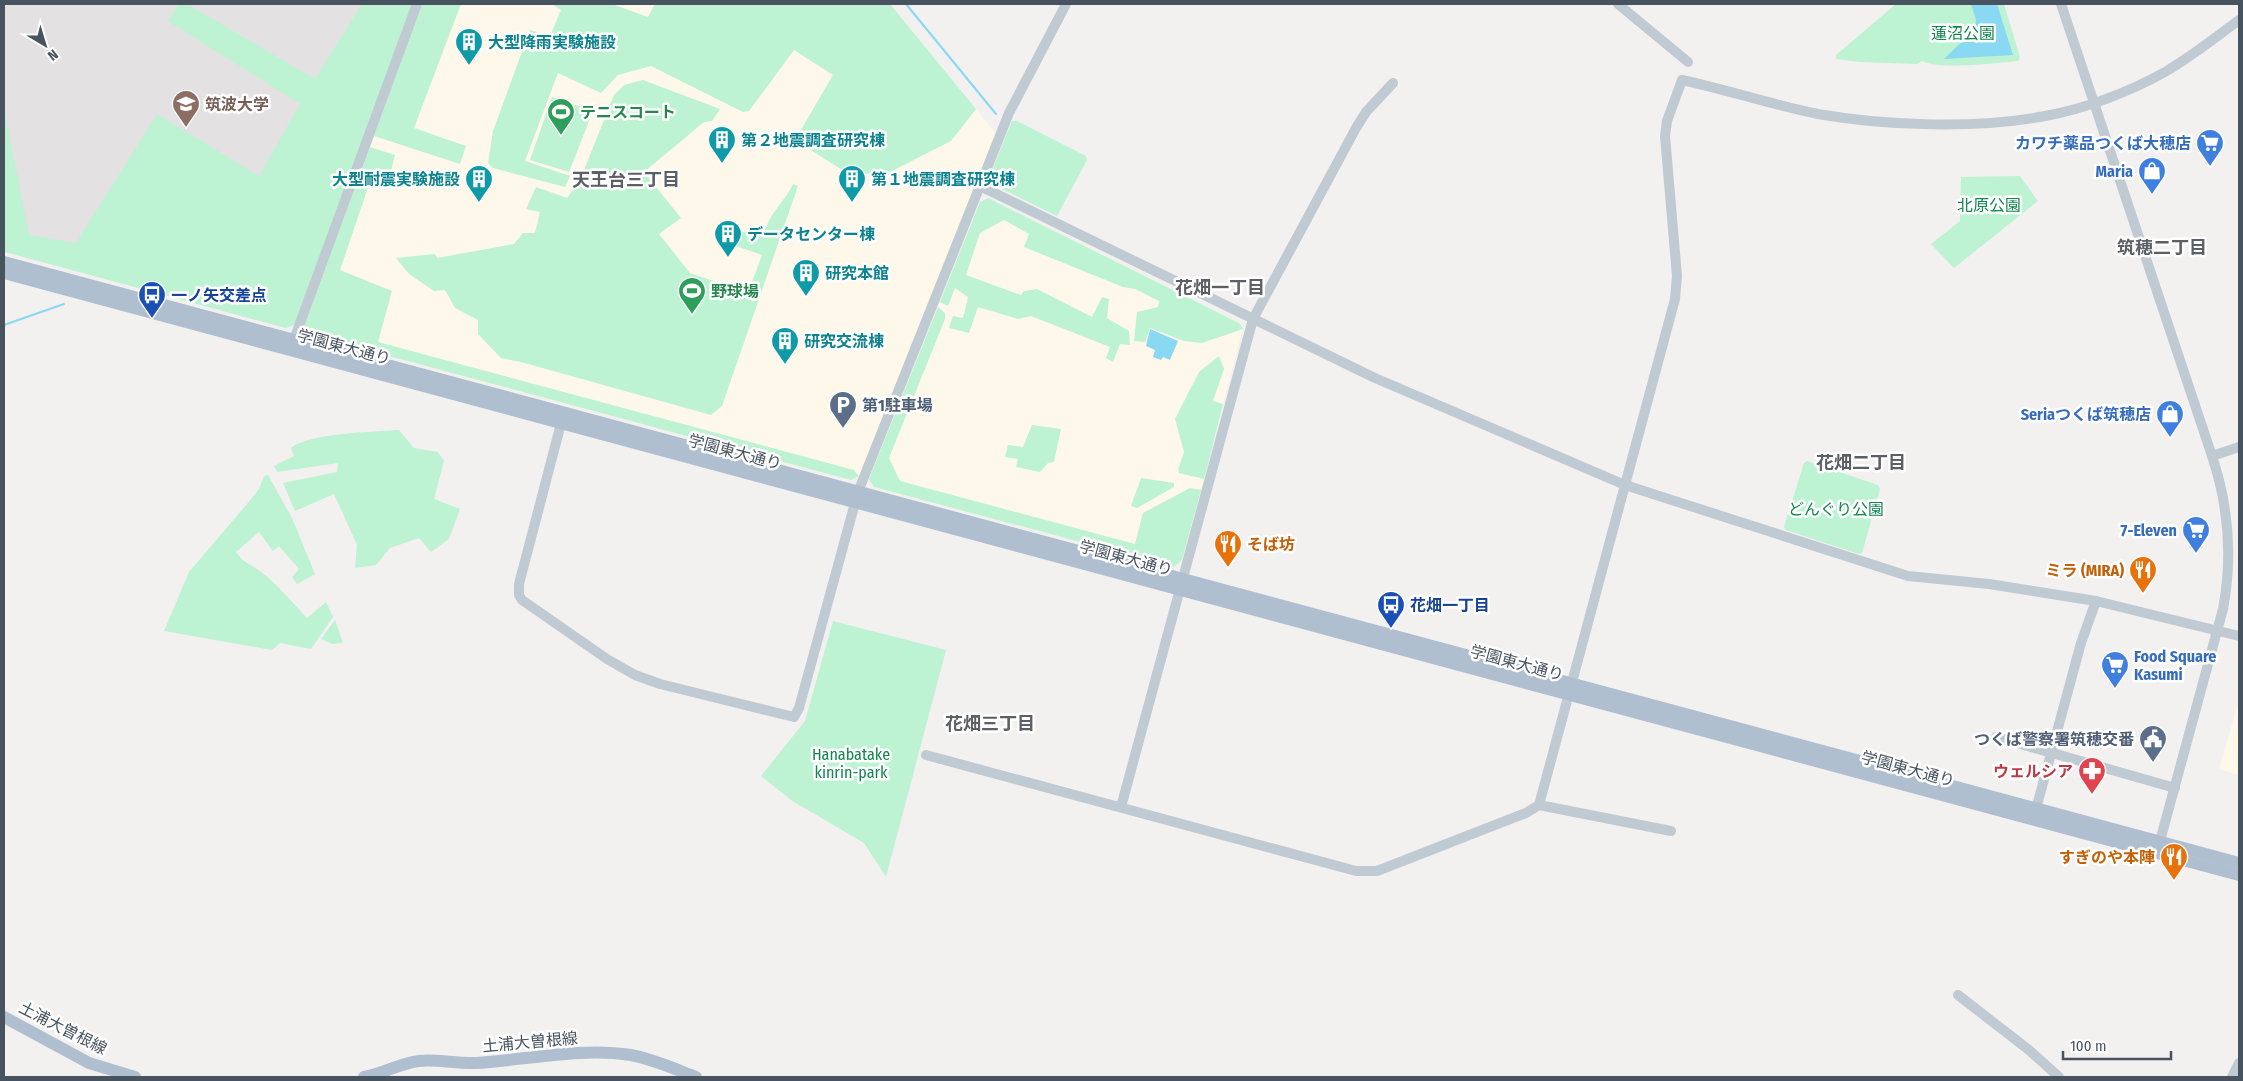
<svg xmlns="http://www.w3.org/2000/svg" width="2243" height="1081" font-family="'Fira Sans Condensed','Noto Sans JP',sans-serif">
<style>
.commercial{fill:#fdf8ea}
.education{fill:#e4e1e2}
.green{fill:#bdf2d3}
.water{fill:#88d9f1}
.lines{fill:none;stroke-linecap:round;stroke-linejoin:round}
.stream{stroke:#88d9f1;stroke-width:2}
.minor{stroke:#c0cad3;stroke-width:10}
.major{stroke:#afbfd0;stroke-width:12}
.labels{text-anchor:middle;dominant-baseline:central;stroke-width:5;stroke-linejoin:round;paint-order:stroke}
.park-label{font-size:16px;fill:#12864f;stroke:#fff}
.culture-label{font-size:16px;font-weight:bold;fill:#0d838f;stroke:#fff;text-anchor:start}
.education-label{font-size:16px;font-weight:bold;fill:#785e54;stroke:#fff;text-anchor:start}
.leisure-label{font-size:16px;font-weight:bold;fill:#27864d;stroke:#fff;text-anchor:start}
.shop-label{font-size:16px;font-weight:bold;fill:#366cbe;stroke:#fff;text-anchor:end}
.transit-label{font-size:16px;font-weight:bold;fill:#164399;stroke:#fff;text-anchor:start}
.street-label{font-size:16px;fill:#47535f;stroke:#fff}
.service-label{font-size:16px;font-weight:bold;fill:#4e5e75;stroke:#fff;text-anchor:start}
.food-label{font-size:16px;font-weight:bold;fill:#c56008;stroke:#fff;text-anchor:end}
.health-label{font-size:16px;font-weight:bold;fill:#be3a42;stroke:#fff;text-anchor:end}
.neighbourhood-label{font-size:18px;font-weight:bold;fill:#5c6066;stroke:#fff}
</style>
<rect width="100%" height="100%" fill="#f3f0f0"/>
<g class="commercial">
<path d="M 422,4 L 890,4 L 994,131 L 995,137 L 859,476 L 851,480 L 310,335 L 304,326 Z"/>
<path d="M 988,198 L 1239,323 L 1243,329 L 1182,560 L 1174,567 L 874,487 L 869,479 L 980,202 Z"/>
<path d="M 2239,700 L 2239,775 L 2219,769 Z"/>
</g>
<path class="education" d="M 4,4 L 413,4 L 286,328 L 4,251 Z"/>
<g class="green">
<path d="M 179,4 L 187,4 L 315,79 L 362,4 L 413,4 L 296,324 L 286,328 L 5,252 L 4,250 L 4,109 L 29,235 L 76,243 L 157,114 L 259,176 L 300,104 L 168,21 Z"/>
<path d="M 422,4 L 461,4 L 414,128 L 466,146 L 460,164 L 374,136 Z"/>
<path d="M 552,4 L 612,4 L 648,17 L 655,4 L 890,4 L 976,109 L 951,141 L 886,174 L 847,173 L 795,140 L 833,75 L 794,50 L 749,111 L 743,112 L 651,66 L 618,75 L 601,93 L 558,73 L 525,161 L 570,176 L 565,187 L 493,168 L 488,163 L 493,131 L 530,30 L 550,36 L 561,10 Z"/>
<path d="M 1896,4 L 2004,4 L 2020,57 L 2018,61 C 1997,63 1939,70 1922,61 L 1917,64 L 1860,62 L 1836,59 L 1836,55 Z"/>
<path d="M 643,80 L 720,109 L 712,121 L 704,122 L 644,172 L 681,218 L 659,234 L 690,273 L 748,293 L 762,255 L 736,246 L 738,234 L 751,229 L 766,228 C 772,210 786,200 793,184 L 798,186 L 722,406 L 711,415 L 521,362 L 501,358 L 478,334 L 478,320 L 455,308 L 445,290 L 434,291 L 409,274 L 396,258 L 435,254 L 437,258 L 514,244 L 523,233 L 535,233 L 540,212 L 526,209 L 536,187 L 567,198 L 580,180 L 614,95 L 624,85 Z"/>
<path d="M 552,97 L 593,111 L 569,172 L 530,160 Z"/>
<path d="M 1012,121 L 1017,121 L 1086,156 L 1087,160 L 1057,216 L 994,185 L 990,176 Z"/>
<path d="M 370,147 L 395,155 L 390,175 L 374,170 L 340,270 L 392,291 L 378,342 L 854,470 L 859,476 L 851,480 L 310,335 L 304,326 Z"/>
<path d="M 2020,176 L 2038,201 L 1954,268 L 1931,244 L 1960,221 L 1961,177 Z"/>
<path d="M 988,198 L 1239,323 L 1243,329 L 1202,343 L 1184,341 L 1150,328 L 1145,342 L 1134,341 L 1137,312 L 1158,307 L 1159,301 L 1135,289 L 1123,287 L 1024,247 L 1029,234 L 1004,220 L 980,233 L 966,275 L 1021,295 L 1024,291 L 1037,289 L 1092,317 L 1102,297 L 1109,299 L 1107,318 L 1129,331 L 1130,345 L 1120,344 L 1113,362 L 1106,358 L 1110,347 L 1031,316 L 1018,319 L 978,307 L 969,333 L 949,328 L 953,316 L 963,318 L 968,297 L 955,288 L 948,306 L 940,302 L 980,202 Z"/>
<path d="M 938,307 L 945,313 L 945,319 L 889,458 L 900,481 L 1135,544 L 1143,513 L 1190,488 L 1201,490 L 1182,560 L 1174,567 L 874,487 L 869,479 Z"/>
<path d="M 1219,356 L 1224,369 L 1213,401 L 1223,404 L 1204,479 L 1179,473 L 1178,470 L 1184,452 L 1175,419 L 1199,372 Z"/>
<path d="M 1032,425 L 1061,429 L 1054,462 L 1048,463 L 1040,472 L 1016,467 L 1018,459 L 1005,457 L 1008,445 L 1023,447 Z"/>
<path d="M 399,430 L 414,448 L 438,452 L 444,461 L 434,499 L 460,509 L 449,539 L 431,552 L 419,538 L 390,548 L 376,565 L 355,568 L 357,545 L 334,494 L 295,511 L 283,483 L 337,472 L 338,463 L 277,472 L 274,466 L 294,456 L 291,448 C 308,433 374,432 399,430 Z"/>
<path d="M 1807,461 L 1878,485 L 1880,489 L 1862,553 L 1859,554 L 1786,530 L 1784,527 L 1804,463 Z"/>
<path d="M 268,475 L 292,518 L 315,574 L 297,584 L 292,577 L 299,569 L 279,546 L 273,551 L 259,532 L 236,552 C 246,565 248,562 260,571 C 277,584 292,602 307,618 L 326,602 L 333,617 L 311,649 L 280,643 L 272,650 L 164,631 L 189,572 L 247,504 L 259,489 L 264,476 Z"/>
<path d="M 1141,478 L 1174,483 L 1174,487 L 1137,508 L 1131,506 Z"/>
<path d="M 335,620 L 343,643 L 332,644 L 321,639 Z"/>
<path d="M 833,621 L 946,650 L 886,877 L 864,843 L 791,800 L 761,776 L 805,721 Z"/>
</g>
<g class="water">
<path d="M 1971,4 L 1997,4 L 2013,55 L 1944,59 L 1975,29 L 1976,20 Z"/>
<path d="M 1150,329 L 1178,341 L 1170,360 L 1163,357 L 1161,360 L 1153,357 L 1155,350 L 1146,346 Z"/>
</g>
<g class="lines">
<g class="stream">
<path d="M 906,4 L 996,114"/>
<path d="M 4,325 L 64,304"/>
</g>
<g class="minor">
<path d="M 1618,4 L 1688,62"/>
<path d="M 2061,4 L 2212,456 C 2229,507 2233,556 2223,609 L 2160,841 L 2157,846"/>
<path d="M 980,186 L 1375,378 L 1625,485 L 1908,576 L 1989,584 L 2096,601 L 2239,636"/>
<path d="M 292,345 L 417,4"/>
<path d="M 563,416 L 519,584 L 519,595 L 522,600 L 607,659 L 635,675 L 660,684 L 794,717 L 799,708 L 858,492 L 1009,113 L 1066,4"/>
<path d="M 2212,456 L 2239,447"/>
<path d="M 1996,737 L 2175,788"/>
<path d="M 926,755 L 1356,871 L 1377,871 L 1526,813 L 1539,805 L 1671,831"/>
<path d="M 1539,805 L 1675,299 L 1677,276 L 1665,136 L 1667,121 L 1682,80 C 1728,90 1773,105 1818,114 C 1886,126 1977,129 2045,116 C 2085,109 2129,92 2165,72 C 2191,57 2215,38 2239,20"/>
<path d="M 1121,807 L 1253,319 L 1356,128 L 1366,112 L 1393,83"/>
<path d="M 2036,809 L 2081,643 L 2096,601"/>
<path d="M 1958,995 L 2029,1050 L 2059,1077"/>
<path d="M 2232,1077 L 2239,1063"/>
</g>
<g class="major">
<path d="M 4,262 L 2239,863"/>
<path d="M 4,273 L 2239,875"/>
<path d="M 4,1017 L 89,1063 L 135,1077"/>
<path d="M 364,1077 C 383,1074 400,1063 419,1061 C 438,1059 457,1064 476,1063 C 527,1060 580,1047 631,1055 C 653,1059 675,1069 696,1077"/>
</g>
</g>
<defs>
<symbol id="building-pin" viewBox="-11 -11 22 30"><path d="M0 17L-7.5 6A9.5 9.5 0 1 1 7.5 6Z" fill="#0f9aa8" stroke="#fff"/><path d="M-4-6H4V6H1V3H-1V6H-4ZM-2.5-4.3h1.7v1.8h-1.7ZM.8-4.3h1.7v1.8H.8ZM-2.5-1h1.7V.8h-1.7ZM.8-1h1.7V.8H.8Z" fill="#fff"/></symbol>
<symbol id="university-pin" viewBox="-11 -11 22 30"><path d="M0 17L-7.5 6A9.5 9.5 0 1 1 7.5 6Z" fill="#8d6e63" stroke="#fff"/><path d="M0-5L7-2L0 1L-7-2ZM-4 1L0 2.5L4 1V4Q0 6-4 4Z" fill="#fff"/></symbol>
<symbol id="stadium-pin" viewBox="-11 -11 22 30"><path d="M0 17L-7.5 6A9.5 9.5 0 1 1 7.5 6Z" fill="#2e9e5b" stroke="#fff"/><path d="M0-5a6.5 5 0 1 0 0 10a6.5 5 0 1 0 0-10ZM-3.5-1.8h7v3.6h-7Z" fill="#fff"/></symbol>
<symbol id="supermarket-pin" viewBox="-11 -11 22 30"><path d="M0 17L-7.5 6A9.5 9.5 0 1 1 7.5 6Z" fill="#3f7fe0" stroke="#fff"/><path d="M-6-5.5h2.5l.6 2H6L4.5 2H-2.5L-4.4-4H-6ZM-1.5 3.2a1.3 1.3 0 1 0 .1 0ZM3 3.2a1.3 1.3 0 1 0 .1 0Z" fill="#fff"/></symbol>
<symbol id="shop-pin" viewBox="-11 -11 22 30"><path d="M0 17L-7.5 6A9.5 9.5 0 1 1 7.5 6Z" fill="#3f7fe0" stroke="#fff"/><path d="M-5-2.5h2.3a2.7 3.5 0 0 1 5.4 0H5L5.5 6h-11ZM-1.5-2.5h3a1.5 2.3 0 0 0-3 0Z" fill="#fff"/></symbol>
<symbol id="bus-pin" viewBox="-11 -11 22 30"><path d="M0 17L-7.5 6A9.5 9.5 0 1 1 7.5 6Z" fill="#1a4fb4" stroke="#fff"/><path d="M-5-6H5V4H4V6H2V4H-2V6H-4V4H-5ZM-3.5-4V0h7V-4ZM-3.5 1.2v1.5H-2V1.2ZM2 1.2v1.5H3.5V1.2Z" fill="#fff"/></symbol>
<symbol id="parking-pin" viewBox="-11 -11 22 30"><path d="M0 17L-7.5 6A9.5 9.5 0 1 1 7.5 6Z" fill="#5c6f8a" stroke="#fff"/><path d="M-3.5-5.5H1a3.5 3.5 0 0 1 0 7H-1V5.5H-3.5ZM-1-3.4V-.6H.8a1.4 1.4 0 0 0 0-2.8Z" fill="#fff"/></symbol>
<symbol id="restaurant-pin" viewBox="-11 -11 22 30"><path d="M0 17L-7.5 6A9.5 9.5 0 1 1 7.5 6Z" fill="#e8710a" stroke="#fff"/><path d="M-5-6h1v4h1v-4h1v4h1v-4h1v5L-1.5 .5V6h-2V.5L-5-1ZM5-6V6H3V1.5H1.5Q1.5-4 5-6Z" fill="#fff"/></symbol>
<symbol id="civic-pin" viewBox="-11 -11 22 30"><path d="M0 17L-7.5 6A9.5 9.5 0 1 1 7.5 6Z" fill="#5c6f8a" stroke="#fff"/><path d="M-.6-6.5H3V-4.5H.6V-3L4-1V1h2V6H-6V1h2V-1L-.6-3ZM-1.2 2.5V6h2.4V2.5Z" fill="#fff"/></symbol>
<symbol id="pharmacy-pin" viewBox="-11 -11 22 30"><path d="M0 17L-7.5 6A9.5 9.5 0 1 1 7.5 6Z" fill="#e0444e" stroke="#fff"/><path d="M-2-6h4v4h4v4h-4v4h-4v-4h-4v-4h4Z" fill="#fff"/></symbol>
</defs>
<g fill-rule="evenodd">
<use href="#building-pin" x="453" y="26" width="32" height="43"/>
<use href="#university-pin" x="170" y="88" width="32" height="43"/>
<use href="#stadium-pin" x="545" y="96" width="32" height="43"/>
<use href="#building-pin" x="706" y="124" width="32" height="43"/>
<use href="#supermarket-pin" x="2194" y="127" width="32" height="43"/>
<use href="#shop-pin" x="2136" y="155" width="32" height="43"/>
<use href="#building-pin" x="463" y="163" width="32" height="43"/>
<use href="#building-pin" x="836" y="163" width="32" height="43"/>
<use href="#building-pin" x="712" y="218" width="32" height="43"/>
<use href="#building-pin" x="790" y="257" width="32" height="43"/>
<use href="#stadium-pin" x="676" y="275" width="32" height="43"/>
<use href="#bus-pin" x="136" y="279" width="32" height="43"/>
<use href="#building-pin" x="769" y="325" width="32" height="43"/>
<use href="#parking-pin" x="827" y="389" width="32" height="43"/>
<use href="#shop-pin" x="2154" y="398" width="32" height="43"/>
<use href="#supermarket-pin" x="2180" y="514" width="32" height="43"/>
<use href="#restaurant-pin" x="1212" y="528" width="32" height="43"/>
<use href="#restaurant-pin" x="2127" y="554" width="32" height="43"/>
<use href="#bus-pin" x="1375" y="589" width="32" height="43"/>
<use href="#supermarket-pin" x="2099" y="649" width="32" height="43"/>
<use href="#civic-pin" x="2137" y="723" width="32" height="43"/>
<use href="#pharmacy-pin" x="2076" y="755" width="32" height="43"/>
<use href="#restaurant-pin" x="2158" y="841" width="32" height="43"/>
</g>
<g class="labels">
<g class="park-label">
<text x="1963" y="33">蓮沼公園</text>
<text x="1989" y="205">北原公園</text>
<text x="1836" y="509">どんぐり公園</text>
<text x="851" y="754">Hanabatake<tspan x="851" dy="18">kinrin-park</tspan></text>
</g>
<g class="culture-label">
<text x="488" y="42">大型降雨実験施設</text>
<text x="741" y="140">第２地震調査研究棟</text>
<text x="460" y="179" text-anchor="end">大型耐震実験施設</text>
<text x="871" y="179">第１地震調査研究棟</text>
<text x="747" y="234">データセンター棟</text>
<text x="825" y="273">研究本館</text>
<text x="804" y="341">研究交流棟</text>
</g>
<g class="education-label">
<text x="205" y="104">筑波大学</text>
</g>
<g class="leisure-label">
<text x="580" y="112">テニスコート</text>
<text x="711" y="291">野球場</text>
</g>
<g class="shop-label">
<text x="2191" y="143">カワチ薬品つくば大穂店</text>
<text x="2133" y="171">Maria</text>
<text x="2151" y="414">Seriaつくば筑穂店</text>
<text x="2177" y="530">7-Eleven</text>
<text x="2134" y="656" text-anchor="start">Food Square<tspan x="2134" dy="18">Kasumi</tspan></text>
</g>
<g class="transit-label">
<text x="171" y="295">一ノ矢交差点</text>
<text x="1410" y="605">花畑一丁目</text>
</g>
<g class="street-label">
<text transform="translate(344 347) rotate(15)">学園東大通り</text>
<text transform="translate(735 452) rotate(15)">学園東大通り</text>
<text transform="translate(1126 558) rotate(15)">学園東大通り</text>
<text transform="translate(1517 663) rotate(15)">学園東大通り</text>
<text transform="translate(1908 769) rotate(15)">学園東大通り</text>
<text transform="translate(63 1028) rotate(27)">土浦大曽根線</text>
<text transform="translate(530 1042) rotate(-5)">土浦大曽根線</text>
</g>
<g class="service-label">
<text x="862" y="405">第1駐車場</text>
<text x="2134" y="739" text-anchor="end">つくば警察署筑穂交番</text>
</g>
<g class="food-label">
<text x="1247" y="544" text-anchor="start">そば坊</text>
<text x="2124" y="570">ミラ (MIRA)</text>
<text x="2155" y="857">すぎのや本陣</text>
</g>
<g class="health-label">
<text x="2073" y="771">ウェルシア</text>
</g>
<g class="neighbourhood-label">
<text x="626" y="180">天王台三丁目</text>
<text x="2162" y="248">筑穂二丁目</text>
<text x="1220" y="288">花畑一丁目</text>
<text x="1861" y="463">花畑二丁目</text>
<text x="990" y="724">花畑三丁目</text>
</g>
</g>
<rect width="2243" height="1081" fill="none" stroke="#47535f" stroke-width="10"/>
<g transform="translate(45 45) rotate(142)" stroke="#ffffff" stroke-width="4" paint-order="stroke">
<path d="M0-4L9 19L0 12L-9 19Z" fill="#47535f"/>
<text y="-8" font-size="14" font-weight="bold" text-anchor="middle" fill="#47535f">N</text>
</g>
<path d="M2063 1051v8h108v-8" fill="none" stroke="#47535f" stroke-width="2.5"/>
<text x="2070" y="1051" font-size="15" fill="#47535f" stroke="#ffffff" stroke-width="4" paint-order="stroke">100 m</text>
</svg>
